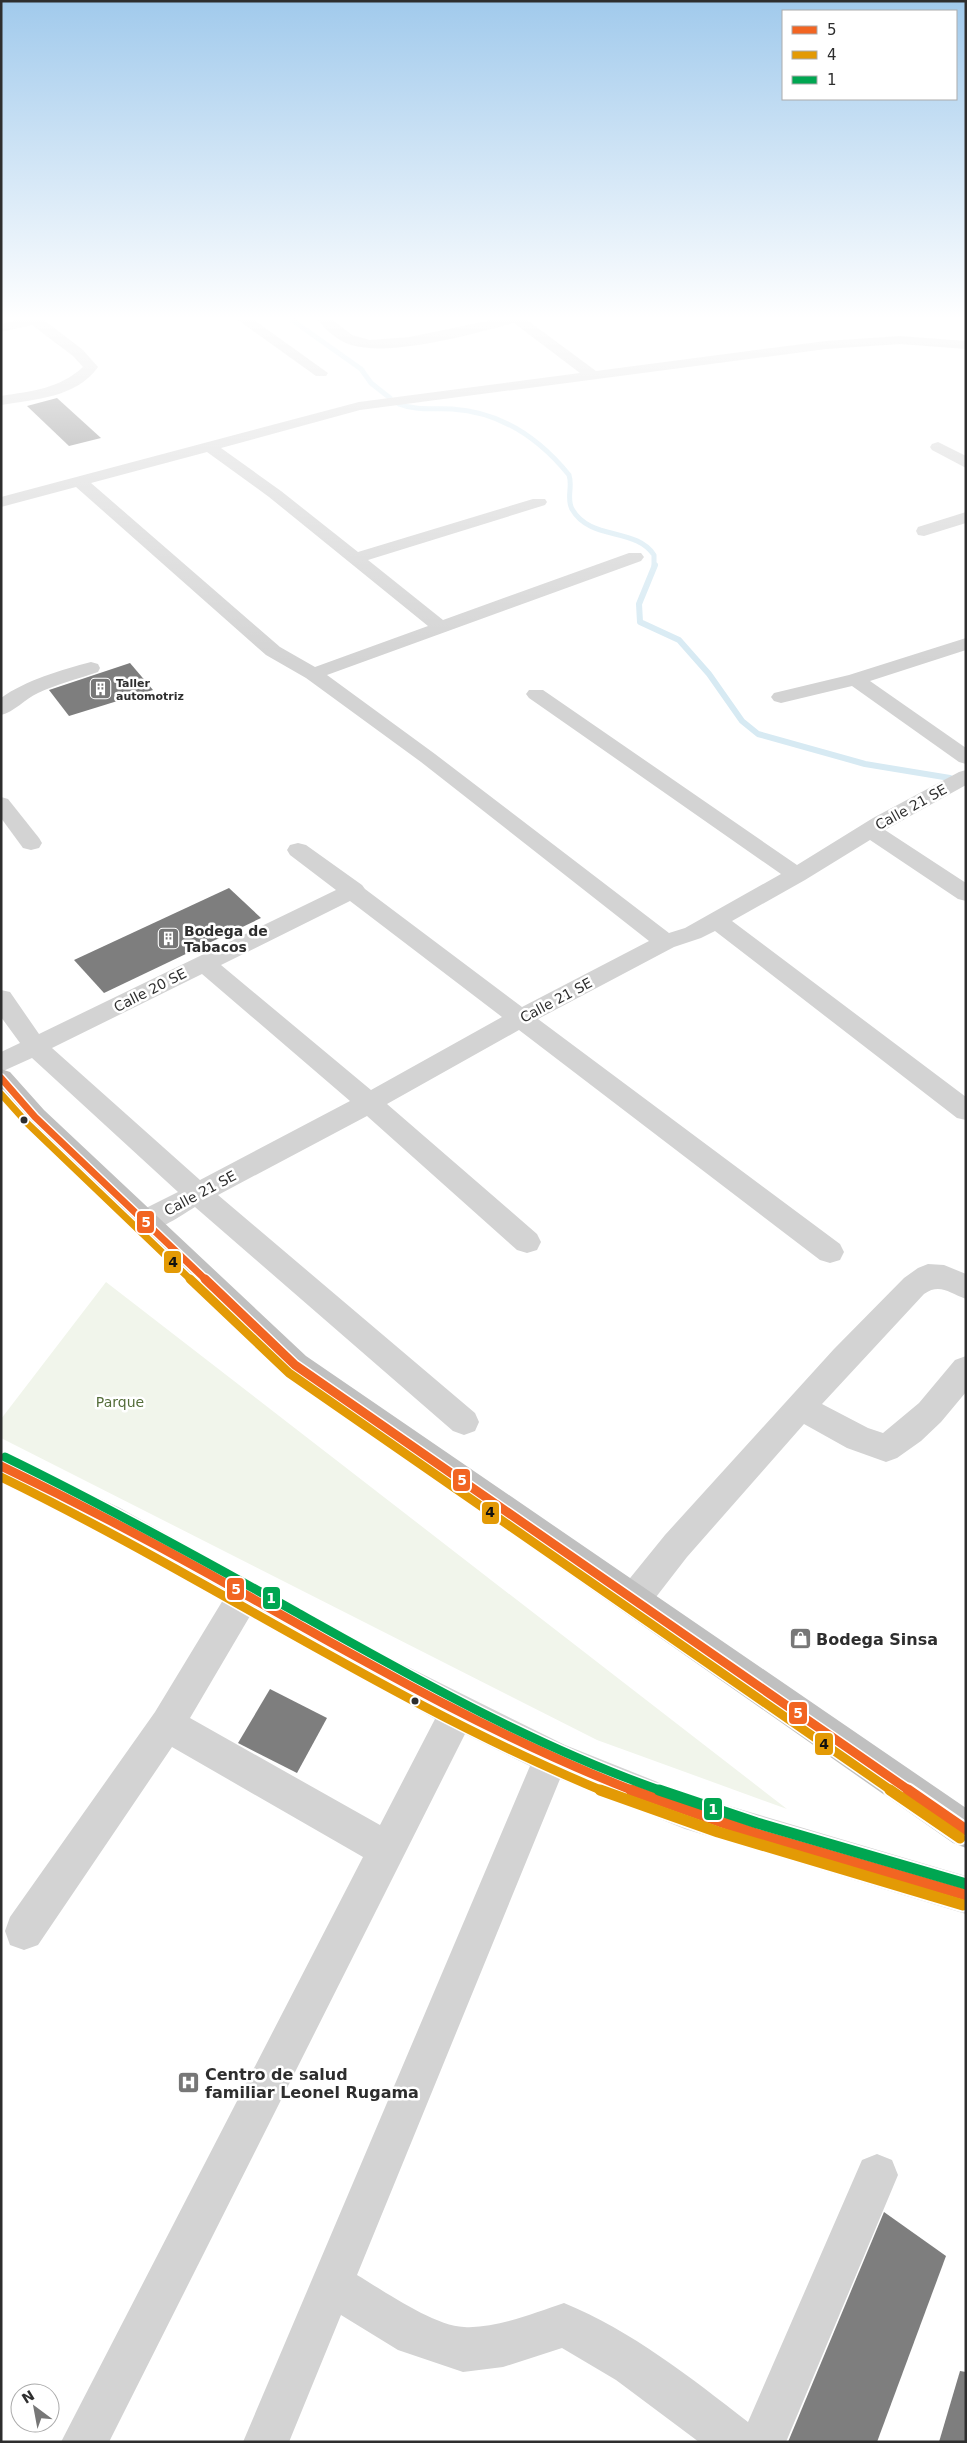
<svg xmlns="http://www.w3.org/2000/svg" width="967" height="2443" font-family="'DejaVu Sans',sans-serif">
<style>
.green{fill:#f1f5eb}
.lines{fill:none;stroke-linecap:round;stroke-linejoin:round}
.stream-far1{stroke:#d7eaf3;stroke-width:5}
.stream{stroke:#d7eaf3;stroke-width:6}
.building{fill:#7e7e7e}
.minor{fill:#d3d3d3;fill-rule:evenodd}
.highway{fill:#c0c0c0;fill-rule:evenodd}
.bus-1-far2-casing{stroke:#fff;stroke-width:10}
.bus-1-far1-casing{stroke:#fff;stroke-width:12}
.bus-1-casing{stroke:#fff;stroke-width:15}
.bus-2-far2-casing{stroke:#fff;stroke-width:10}
.bus-2-far1-casing{stroke:#fff;stroke-width:12}
.bus-2-casing{stroke:#fff;stroke-width:15}
.bus-3-far1-casing{stroke:#fff;stroke-width:12}
.bus-3-casing{stroke:#fff;stroke-width:15}
.bus-1-far2{stroke:#f26522;stroke-width:7}
.bus-1-far1{stroke:#f26522;stroke-width:9}
.bus-1{stroke:#f26522;stroke-width:11}
.bus-2-far2{stroke:#e39a05;stroke-width:7}
.bus-2-far1{stroke:#e39a05;stroke-width:9}
.bus-2{stroke:#e39a05;stroke-width:11}
.bus-3-far1{stroke:#00a651;stroke-width:9}
.bus-3{stroke:#00a651;stroke-width:11}
.bus-dot{fill:#2e2e2e;stroke:#fff;stroke-width:2}
.labels{text-anchor:middle;dominant-baseline:central;stroke-width:5;stroke-linejoin:round;paint-order:stroke}
.far-poi-label{font-size:11px;font-weight:bold;fill:#2e2e2e;stroke:#fff;text-anchor:start}
.street-label{font-size:14px;fill:#2e2e2e;stroke:#fff}
.poi-label{font-size:14px;font-weight:bold;fill:#2e2e2e;stroke:#fff;text-anchor:start}
.park-label{font-size:14px;fill:#546d39;stroke:#fff}
.near-poi-label{font-size:16px;font-weight:bold;fill:#2e2e2e;stroke:#fff;text-anchor:start}
.line-badge{stroke:#fff;stroke-width:2}
.badge-label{font-size:14px;text-anchor:middle;font-weight:bold;fill:#fff}
.pale-badge-label{font-size:14px;text-anchor:middle;font-weight:bold;fill:#111}
</style>
<rect width="100%" height="100%" fill="#fff"/>
<path class="green" d="M 106,1282 L 787,1809 L 597,1740 L 1,1438 L 1,1419 Z"/>
<g class="lines">
<g class="stream-far1">
<path d="M 292,320 L 361,369 L 371,383 L 390,398"/>
<path d="M 399,404 C 416,411 434,408 452,409 C 500,412 539,438 569,475 C 573,487 566,498 572,509 C 590,541 636,527 654,555 L 654,566"/>
</g>
<path class="stream" d="M 655,565 L 639,604 L 640,622 L 679,640 L 709,674 L 742,721 L 758,734 L 865,764 L 950,778"/>
</g>
<g class="building">
<path d="M 57,398 L 101,438 L 69,446 L 27,406 Z"/>
<path d="M 130,663 L 153,690 L 69,716 L 49,690 Z"/>
<path d="M 229,888 L 261,918 L 104,993 L 74,960 Z"/>
<path d="M 270,1689 L 327,1718 L 297,1773 L 238,1743 Z"/>
<path d="M 884,2212 L 946,2256 L 877,2442 L 788,2442 Z"/>
<path d="M 960,2371 L 966,2372 L 966,2442 L 939,2442 Z"/>
</g>
<g class="lines">
<g class="minor">
<path d="M 17,320 L 44,320 L 83,350 L 98,367 C 76,398 35,399 1,405 L 1,396 C 32,391 59,389 83,367 L 73,356 L 32,325 L 1,332 L 1,324 Z"/>
<path d="M 238,320 L 254,320 L 328,373 L 326,376 L 316,376 Z"/>
<path d="M 318,320 L 333,320 L 352,335 L 370,340 L 410,337 L 492,320 L 527,320 L 596,371 L 826,341 L 900,336 L 966,341 L 966,349 L 900,344 L 826,349 L 360,410 L 221,448 L 281,491 L 358,552 L 533,499 L 545,499 L 547,502 L 545,505 L 368,560 L 443,620 L 629,553 L 641,553 L 644,557 L 641,561 L 327,675 L 435,754 L 669,933 L 685,928 L 781,874 L 529,698 L 526,694 L 529,690 L 543,690 L 797,865 L 873,818 L 959,772 L 966,770 L 966,785 L 885,830 L 966,883 L 966,901 L 958,899 L 870,840 L 805,880 L 732,921 L 966,1097 L 966,1120 L 957,1118 L 715,931 L 701,938 L 674,947 L 538,1019 L 840,1244 L 844,1252 L 840,1260 L 830,1263 L 820,1260 L 519,1030 L 387,1104 L 537,1234 L 541,1242 L 537,1250 L 527,1253 L 517,1250 L 367,1116 L 218,1195 L 475,1413 L 479,1422 L 475,1431 L 464,1435 L 453,1431 L 195,1207 C 178,1217 154,1236 134,1230 L 130,1222 L 134,1214 L 178,1192 L 32,1058 L 1,1072 L 1,1052 L 20,1043 L 1,1017 L 1,990 L 10,992 L 39,1034 L 336,890 L 290,855 L 287,850 L 290,845 L 298,843 L 306,845 L 362,885 L 365,889 L 522,1007 L 649,941 L 421,762 L 306,678 L 266,655 L 76,487 L 1,507 L 1,497 L 359,402 L 580,373 L 514,323 C 472,334 393,357 351,345 C 339,341 326,331 318,320 ZM 207,452 L 269,497 L 428,626 L 315,667 L 280,647 L 91,483 ZM 350,901 L 502,1017 L 371,1090 L 221,965 ZM 202,974 L 350,1101 L 200,1180 L 52,1048 Z"/>
<path d="M 938,442 L 966,456 L 966,468 L 932,450 L 930,447 L 932,444 Z"/>
<path d="M 966,512 L 966,523 L 924,536 L 918,535 L 916,531 L 918,527 Z"/>
<path d="M 966,638 L 966,650 L 870,681 L 966,748 L 966,764 L 959,762 L 852,686 L 781,703 L 774,701 L 771,697 L 774,693 L 849,675 Z"/>
<path d="M 91,662 L 98,664 L 100,668 L 98,672 C 78,679 57,684 38,693 C 25,699 14,712 1,715 L 1,698 C 26,680 61,670 91,662 Z"/>
<path d="M 1,797 L 8,799 L 39,838 L 42,843 L 39,848 L 31,850 L 23,848 L 1,818 Z"/>
<path d="M 928,1264 L 944,1265 L 966,1274 L 966,1299 C 949,1293 940,1283 924,1294 L 822,1404 L 868,1428 L 883,1433 L 919,1403 L 955,1360 L 966,1356 L 966,1392 L 941,1422 L 921,1441 L 897,1458 L 886,1462 L 847,1448 L 804,1424 L 687,1557 L 646,1610 L 634,1615 L 622,1610 L 617,1599 L 622,1588 L 665,1535 L 834,1349 L 904,1278 L 918,1268 Z"/>
<path d="M 1,1452 L 120,1508 L 382,1654 L 565,1745 L 685,1793 L 966,1876 L 966,1914 L 685,1829 L 560,1779 L 357,2275 C 384,2291 434,2326 464,2327 C 496,2329 534,2313 564,2303 C 632,2331 690,2377 748,2422 L 862,2160 L 877,2154 L 892,2160 L 898,2175 L 786,2442 L 699,2442 L 616,2380 L 562,2348 L 503,2367 L 463,2372 L 398,2350 L 341,2315 L 289,2442 L 243,2442 L 530,1766 L 465,1734 L 109,2442 L 61,2442 L 363,1857 L 172,1747 L 38,1945 L 24,1950 L 10,1945 L 5,1931 L 10,1917 L 155,1712 L 223,1600 L 98,1529 L 1,1481 ZM 250,1616 L 435,1719 L 380,1825 L 190,1718 Z"/>
</g>
<path class="highway" d="M 1,1069 L 10,1072 L 44,1110 L 306,1356 L 966,1808 L 966,1848 L 953,1843 L 284,1374 L 26,1124 L 1,1095 Z"/>
<defs>
<path id="bus-1-far2" d="M 1,1078 L 35,1117 L 206,1280"/>
<g id="bus-1-far1">
<path d="M 205,1279 L 295,1365 L 910,1791"/>
<path d="M 1,1466 C 72,1500 141,1536 209,1574 C 348,1652 485,1733 634,1791"/>
</g>
<g id="bus-1">
<path d="M 631,1790 L 756,1834 L 966,1895"/>
<path d="M 908,1790 L 966,1830"/>
</g>
<path id="bus-2-far2" d="M 1,1094 L 28,1124 L 191,1280"/>
<g id="bus-2-far1">
<path d="M 190,1279 L 289,1373 L 892,1791"/>
<path d="M 1,1477 C 205,1576 394,1705 603,1791"/>
</g>
<g id="bus-2">
<path d="M 600,1790 L 718,1832 L 963,1905"/>
<path d="M 890,1790 L 960,1838"/>
</g>
<path id="bus-3-far1" d="M 5,1457 C 104,1505 200,1558 296,1612 C 414,1678 534,1746 662,1791"/>
<path id="bus-3" d="M 659,1790 L 757,1823 L 966,1884"/>
</defs>
<use href="#bus-1-far2" class="bus-1-far2-casing"/>
<use href="#bus-1-far1" class="bus-1-far1-casing"/>
<use href="#bus-1" class="bus-1-casing"/>
<use href="#bus-2-far2" class="bus-2-far2-casing"/>
<use href="#bus-2-far1" class="bus-2-far1-casing"/>
<use href="#bus-2" class="bus-2-casing"/>
<use href="#bus-3-far1" class="bus-3-far1-casing"/>
<use href="#bus-3" class="bus-3-casing"/>
<use href="#bus-1-far2" class="bus-1-far2"/>
<use href="#bus-1-far1" class="bus-1-far1"/>
<use href="#bus-1" class="bus-1"/>
<use href="#bus-2-far2" class="bus-2-far2"/>
<use href="#bus-2-far1" class="bus-2-far1"/>
<use href="#bus-2" class="bus-2"/>
<use href="#bus-3-far1" class="bus-3-far1"/>
<use href="#bus-3" class="bus-3"/>
</g>
<linearGradient id="sky" x2="0" y2="1"><stop stop-color="#a1caec"/><stop offset="0.48" stop-color="#fff"/><stop offset="1" stop-color="#fff" stop-opacity="0"/></linearGradient>
<rect width="967" height="662" fill="url(#sky)"/>
<defs>
<symbol id="building-square" viewBox="-11 -11 22 22"><rect x="-9" y="-9" width="18" height="18" rx="4" fill="#777" stroke="#fff"/><path d="M-4-6H4V6H1V3H-1V6H-4ZM-2.5-4.3h1.7v1.8h-1.7ZM.8-4.3h1.7v1.8H.8ZM-2.5-1h1.7V.8h-1.7ZM.8-1h1.7V.8H.8Z" fill="#fff"/></symbol>
<symbol id="shop-square" viewBox="-11 -11 22 22"><rect x="-9" y="-9" width="18" height="18" rx="4" fill="#777" stroke="#fff"/><path d="M-5-2.5h2.3a2.7 3.5 0 0 1 5.4 0H5L5.5 6h-11ZM-1.5-2.5h3a1.5 2.3 0 0 0-3 0Z" fill="#fff"/></symbol>
<symbol id="hospital-square" viewBox="-11 -11 22 22"><rect x="-9" y="-9" width="18" height="18" rx="4" fill="#777" stroke="#fff"/><path d="M-5-5h3v3.5h4V-5h3V5h-3V1.5h-4V5h-3Z" fill="#fff"/></symbol>
</defs>
<g fill-rule="evenodd">
<use href="#building-square" x="88" y="676" width="25" height="25"/>
<use href="#building-square" x="156" y="926" width="25" height="25"/>
<use href="#shop-square" x="788" y="1626" width="25" height="25"/>
<use href="#hospital-square" x="176" y="2070" width="25" height="25"/>
</g>
<g class="bus-dot">
<circle cx="24" cy="1120" r="4.5"/>
<circle cx="415" cy="1701" r="4.5"/>
</g>
<g class="labels">
<g class="far-poi-label">
<text x="116" y="683">Taller<tspan x="116" dy="13">automotriz</tspan></text>
</g>
<g class="street-label">
<text transform="translate(911 807) rotate(-29)">Calle 21 SE</text>
<text transform="translate(150 990) rotate(-27)">Calle 20 SE</text>
<text transform="translate(556 1000) rotate(-28)">Calle 21 SE</text>
<text transform="translate(200 1193) rotate(-28)">Calle 21 SE</text>
</g>
<g class="poi-label">
<text x="184" y="931">Bodega de<tspan x="184" dy="16">Tabacos</tspan></text>
</g>
<g class="park-label">
<text x="120" y="1402">Parque</text>
</g>
<g class="near-poi-label">
<text x="816" y="1639">Bodega Sinsa</text>
<text x="205" y="2074">Centro de salud<tspan x="205" dy="18">familiar Leonel Rugama</tspan></text>
</g>
</g>
<g class="line-badge">
<rect x="136" y="1210" width="19" height="24" rx="5" fill="#f26522"/>
<rect x="163" y="1250" width="19" height="24" rx="5" fill="#e39a05"/>
<rect x="452" y="1468" width="19" height="24" rx="5" fill="#f26522"/>
<rect x="481" y="1501" width="19" height="24" rx="5" fill="#e39a05"/>
<rect x="226" y="1577" width="19" height="24" rx="5" fill="#f26522"/>
<rect x="262" y="1586" width="19" height="24" rx="5" fill="#00a651"/>
<rect x="788" y="1701" width="20" height="24" rx="5" fill="#f26522"/>
<rect x="814" y="1732" width="20" height="24" rx="5" fill="#e39a05"/>
<rect x="703" y="1797" width="20" height="24" rx="5" fill="#00a651"/>
</g>
<g class="badge-label">
<text x="146" y="1227">5</text>
<text x="462" y="1485">5</text>
<text x="236" y="1594">5</text>
<text x="271" y="1603">1</text>
<text x="798" y="1718">5</text>
<text x="713" y="1814">1</text>
</g>
<g class="pale-badge-label">
<text x="173" y="1267">4</text>
<text x="490" y="1517">4</text>
<text x="824" y="1749">4</text>
</g>
<rect width="967" height="2443" fill="none" stroke="#2e2e2e" stroke-width="5"/>
<rect x="782" y="10" width="175" height="90" fill="#ffffff" stroke="#ababab"/>
<rect x="792" y="26" width="25" height="8" fill="#f26522" stroke="#ababab"/>
<text x="827" y="35" font-size="15" fill="#2e2e2e">5</text>
<rect x="792" y="51" width="25" height="8" fill="#e39a05" stroke="#ababab"/>
<text x="827" y="60" font-size="15" fill="#2e2e2e">4</text>
<rect x="792" y="76" width="25" height="8" fill="#00a651" stroke="#ababab"/>
<text x="827" y="85" font-size="15" fill="#2e2e2e">1</text>
<g transform="translate(35 2408) rotate(328)"><circle r="24" fill="#ffffff" stroke="#ababab"/>
<path d="M0-4L9 19L0 12L-9 19Z" fill="#777777"/>
<text y="-8" font-size="14" font-weight="bold" text-anchor="middle" fill="#2e2e2e">N</text>
</g>
</svg>
